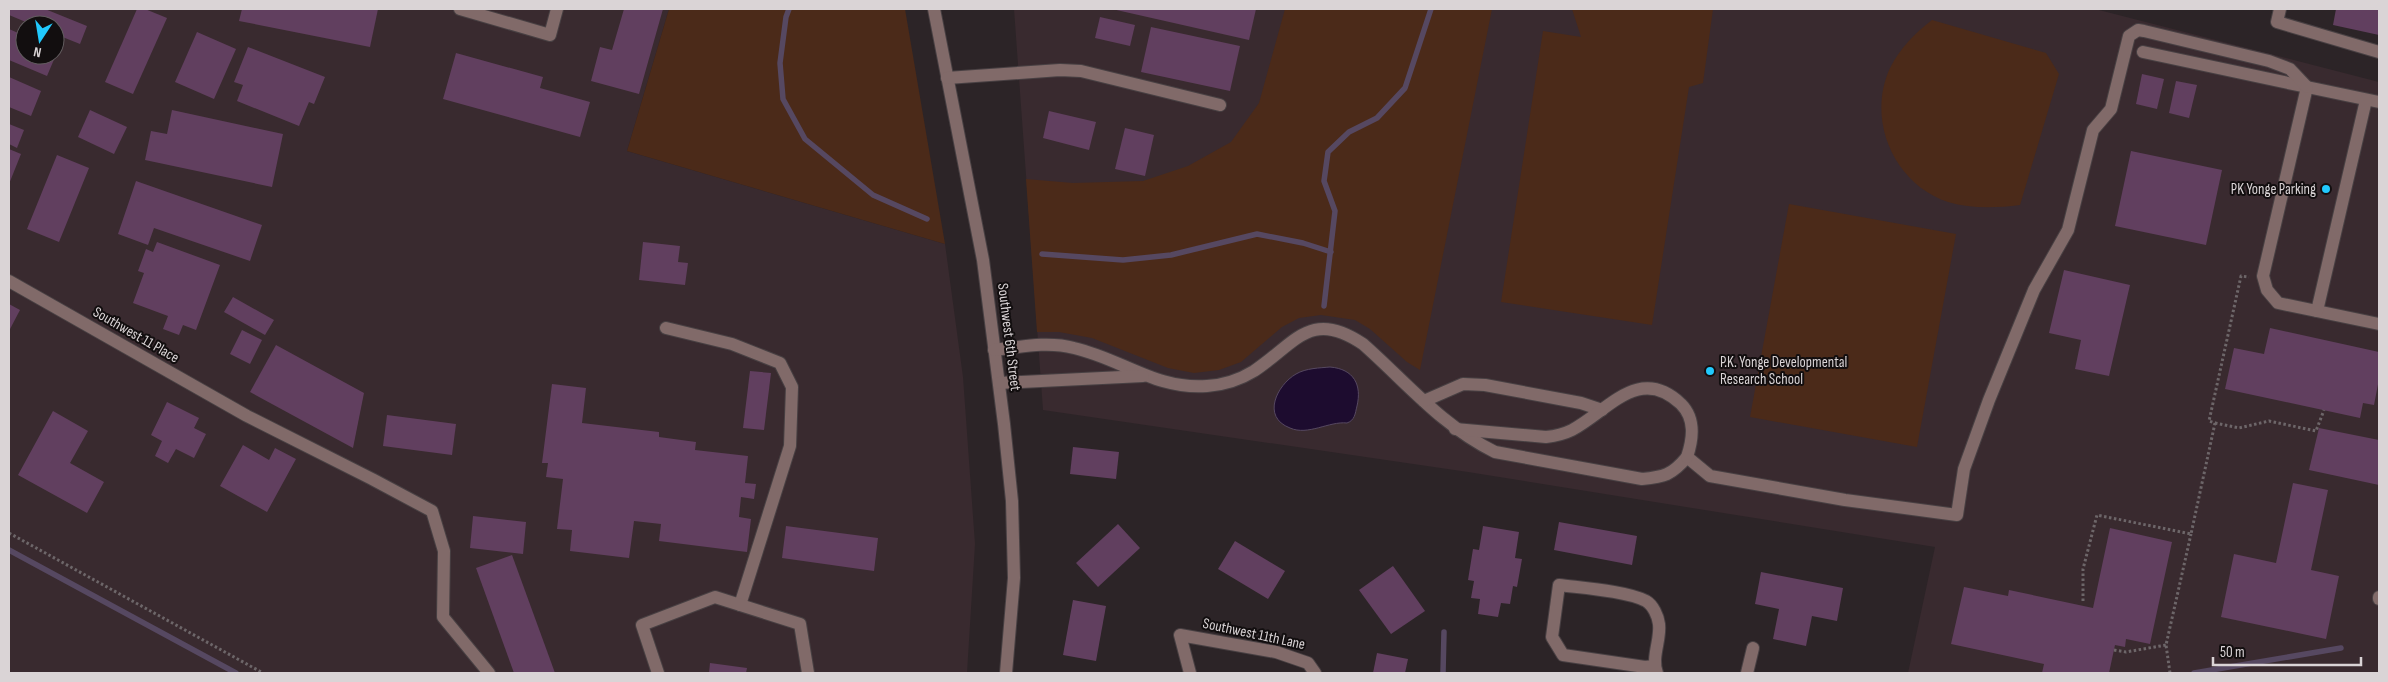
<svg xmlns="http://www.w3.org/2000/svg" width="2388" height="682" font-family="'Sofia Sans Condensed',sans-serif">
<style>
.built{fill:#392a2f;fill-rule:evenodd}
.green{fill:#4b2a19}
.water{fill:#1d0c2f;stroke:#564861}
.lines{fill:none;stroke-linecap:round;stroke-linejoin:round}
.stream{stroke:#564861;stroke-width:5.5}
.building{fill:#613f5f}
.minor-casing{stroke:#484043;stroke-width:14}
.path{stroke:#6d6669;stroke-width:3;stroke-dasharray:2.5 2.5;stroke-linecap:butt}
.minor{stroke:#816a69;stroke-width:12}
.poi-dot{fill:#21c9fd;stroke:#120e0f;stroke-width:2}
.labels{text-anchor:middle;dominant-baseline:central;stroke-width:4;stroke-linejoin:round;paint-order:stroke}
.poi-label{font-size:15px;fill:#dad4d6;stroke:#120e0f;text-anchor:end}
.street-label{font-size:15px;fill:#dad4d6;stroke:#120e0f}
</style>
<rect width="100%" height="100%" fill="#2c2427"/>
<g class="built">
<path d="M 9,9 L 669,9 L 627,151 L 945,244 L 963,377 L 975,544 L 967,673 L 9,673 ZM 25,25 L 55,25 L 55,55 L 25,55 Z"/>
<path d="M 1014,9 L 2095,9 L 2379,82 L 2379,673 L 1908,673 L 1935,547 L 1468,472 L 1043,410 Z"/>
</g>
<g class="green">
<path d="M 669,9 L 905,9 L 945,244 L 627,151 Z"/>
<path d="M 1285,9 L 1492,9 L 1420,370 L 1407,362 L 1370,329 L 1355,320 L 1321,315 L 1299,318 L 1282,327 L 1241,362 L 1219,370 L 1194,373 L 1168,368 L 1092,338 L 1059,332 L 1037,332 L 1026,179 L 1073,183 L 1143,181 L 1188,166 L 1231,142 L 1259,103 Z"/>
<path d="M 1572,9 L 1713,9 L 1703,83 L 1689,87 L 1652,325 L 1501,302 L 1543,31 L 1581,37 Z"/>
<path d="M 1932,20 L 2046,53 L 2059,74 L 2020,205 C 1996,208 1971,209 1948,202 C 1894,184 1866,120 1890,68 C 1900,48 1915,33 1932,20 Z"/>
<path d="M 1789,204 L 1956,234 L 1917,447 L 1750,417 Z"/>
</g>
<path class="water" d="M 1330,367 C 1354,369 1362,385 1357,406 C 1355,414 1355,420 1347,423 C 1329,421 1308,436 1290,428 C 1261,417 1277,385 1296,374 C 1306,368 1320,368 1330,367 Z"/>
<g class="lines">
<g class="stream">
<path d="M 789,9 L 786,17 L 780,63 L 783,99 L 805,139 L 873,195 L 927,219"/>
<path d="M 1042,254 L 1123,260 L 1171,255 L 1257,234 L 1303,243 L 1331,252"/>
<path d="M 1324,306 L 1335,211 L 1324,181 L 1328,152 L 1349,132 L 1377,118 L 1405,88 L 1431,9"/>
<path d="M 9,550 L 236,673"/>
<path d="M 1443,673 L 1444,632"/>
<path d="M 2194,673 L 2341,648"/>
</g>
</g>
<g class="building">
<path d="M 9,9 L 45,9 L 87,26 L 80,44 L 55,34 L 55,25 L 33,25 L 9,15 Z"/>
<path d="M 137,9 L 145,9 L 167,18 L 133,94 L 105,82 Z"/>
<path d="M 242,9 L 378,9 L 370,47 L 239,21 Z"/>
<path d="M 624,9 L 663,9 L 639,94 L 591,81 L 600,47 L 612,50 Z"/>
<path d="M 1112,9 L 1256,9 L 1249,40 Z"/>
<path d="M 2336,9 L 2379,9 L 2379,35 L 2333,25 Z"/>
<path d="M 1100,17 L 1135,25 L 1130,46 L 1095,38 Z"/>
<path d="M 1151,27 L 1240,46 L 1230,91 L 1141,72 Z"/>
<path d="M 9,29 L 25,36 L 25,55 L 55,55 L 55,49 L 58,50 L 47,76 L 9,60 Z"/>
<path d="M 197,32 L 236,49 L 214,99 L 175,82 Z"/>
<path d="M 248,47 L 325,77 L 314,104 L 309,102 L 299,126 L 237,101 L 243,85 L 234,82 Z"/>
<path d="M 456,53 L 543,77 L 540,88 L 590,102 L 580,137 L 443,99 Z"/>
<path d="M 2142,74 L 2164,79 L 2157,109 L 2136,104 Z"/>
<path d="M 9,77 L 41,91 L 31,116 L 9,107 Z"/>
<path d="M 2176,81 L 2197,85 L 2189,118 L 2169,113 Z"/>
<path d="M 90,110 L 127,127 L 114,154 L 78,137 Z"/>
<path d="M 172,110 L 283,134 L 272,187 L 145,160 L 151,131 L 167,134 Z"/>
<path d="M 1049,111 L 1096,122 L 1089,150 L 1043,138 Z"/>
<path d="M 9,124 L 24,130 L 17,148 L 9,144 Z"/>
<path d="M 1125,128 L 1154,135 L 1145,176 L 1115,169 Z"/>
<path d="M 9,149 L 21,154 L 9,184 Z"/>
<path d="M 2131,151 L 2222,170 L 2206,245 L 2115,226 Z"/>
<path d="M 57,155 L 89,168 L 59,242 L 27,229 Z"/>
<path d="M 136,181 L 262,225 L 250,261 L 154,228 L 148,245 L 118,234 Z"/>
<path d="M 157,242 L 220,265 L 196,330 L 183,325 L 179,335 L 163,329 L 168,316 L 133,303 L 144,273 L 138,271 L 146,249 L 153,252 Z"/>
<path d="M 643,242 L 680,246 L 678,262 L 688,263 L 685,285 L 639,280 Z"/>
<path d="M 2064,270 L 2130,285 L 2109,376 L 2075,369 L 2081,340 L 2049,333 Z"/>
<path d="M 233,297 L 274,320 L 265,335 L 224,312 Z"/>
<path d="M 9,304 L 20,310 L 9,331 Z"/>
<path d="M 2270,328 L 2379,352 L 2379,379 L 2374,405 L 2363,403 L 2360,418 L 2225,389 L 2234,348 L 2264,354 Z"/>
<path d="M 242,330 L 262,340 L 250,364 L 230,354 Z"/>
<path d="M 276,345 L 364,393 L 353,448 L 250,392 Z"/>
<path d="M 750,371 L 771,373 L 764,430 L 743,428 Z"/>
<path d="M 552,384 L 586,388 L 582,423 L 659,432 L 659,437 L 696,442 L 695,450 L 748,456 L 745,483 L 756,484 L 754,499 L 741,497 L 739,517 L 751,519 L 747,552 L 659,541 L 661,524 L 634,521 L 629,558 L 570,551 L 572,530 L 557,529 L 563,479 L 546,477 L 548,463 L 542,463 Z"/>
<path d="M 167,402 L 199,418 L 194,428 L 206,434 L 194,458 L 176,449 L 168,463 L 155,456 L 162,441 L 151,435 Z"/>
<path d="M 53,411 L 88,431 L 70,463 L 104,482 L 87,513 L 18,475 Z"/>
<path d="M 387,415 L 456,424 L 452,455 L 383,446 Z"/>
<path d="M 2319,428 L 2379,440 L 2379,485 L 2309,470 Z"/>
<path d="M 243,445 L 269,460 L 275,448 L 296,459 L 267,512 L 220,486 Z"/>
<path d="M 1073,447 L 1119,452 L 1116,479 L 1070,474 Z"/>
<path d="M 2293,483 L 2328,490 L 2311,570 L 2339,576 L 2326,639 L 2221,617 L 2234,554 L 2276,563 Z"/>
<path d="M 473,516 L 526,522 L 523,554 L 470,548 Z"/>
<path d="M 1559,522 L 1637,536 L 1632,565 L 1554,550 Z"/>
<path d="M 1118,524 L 1140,548 L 1098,587 L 1076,563 Z"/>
<path d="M 786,526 L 878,538 L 874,571 L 782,558 Z"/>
<path d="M 1483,526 L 1519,532 L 1515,558 L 1522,559 L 1517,587 L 1513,586 L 1510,604 L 1501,603 L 1498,617 L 1478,614 L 1480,599 L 1471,598 L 1474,581 L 1468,580 L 1473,549 L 1479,550 Z"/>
<path d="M 2110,528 L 2172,542 L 2150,644 L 2126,639 L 2125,647 L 2115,645 L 2109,673 L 2042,673 L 2044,664 L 1951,644 L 1964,587 L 2008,596 L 2009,590 L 2093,608 Z"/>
<path d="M 1235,541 L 1285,571 L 1268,599 L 1218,569 Z"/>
<path d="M 512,555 L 555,673 L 514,673 L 476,568 Z"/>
<path d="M 1393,566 L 1425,611 L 1391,634 L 1359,590 Z"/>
<path d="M 1761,572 L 1843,588 L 1837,621 L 1812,616 L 1806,646 L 1773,639 L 1779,609 L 1755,604 Z"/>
<path d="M 1073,600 L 1106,606 L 1096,661 L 1063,655 Z"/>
<path d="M 1377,653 L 1408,659 L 1405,673 L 1373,673 Z"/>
<path d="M 710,663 L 747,668 L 746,673 L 709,673 Z"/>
</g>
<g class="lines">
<defs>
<g id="minor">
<path d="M 460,9 L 550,35 L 557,9"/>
<path d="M 934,9 L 983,260 L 1004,424 L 1012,501 L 1014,578 L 1006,673"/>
<path d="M 2280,9 L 2277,22 L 2379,52"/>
<path d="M 2143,52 L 2307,87"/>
<path d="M 947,78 L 1060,70 L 1081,71 L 1220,105"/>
<path d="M 2379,102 L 2307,87 L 2263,276 L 2267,290 L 2278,303 L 2379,324"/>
<path d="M 9,281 L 247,416 L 372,479 L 432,511 L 444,551 L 443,617 L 489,673"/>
<path d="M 2317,311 L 2366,100"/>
<path d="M 666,328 L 732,344 L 780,363 L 792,387 L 790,446 L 740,605"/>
<path d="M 994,350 C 1020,347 1048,341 1074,348 C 1122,359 1156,390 1207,386 C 1223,385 1241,379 1254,371 C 1295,344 1310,308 1363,344 C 1406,382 1443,427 1495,452 L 1642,479 C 1664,477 1672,475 1687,457 L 1710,476 L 1845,500 L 1957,515 L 1964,469 L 1989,400 L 2034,290 L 2068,230 L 2093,130 L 2111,109 L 2129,36 L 2138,30 L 2144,31 L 2269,61 L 2290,69 L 2307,87"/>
<path d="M 999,383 L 1143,376"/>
<path d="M 1424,401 L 1463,384 L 1485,385 L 1581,403 L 1602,410"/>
<path d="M 1455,429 L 1546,437 C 1555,436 1564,434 1572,430 C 1608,411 1639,364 1681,404 C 1696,419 1693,439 1687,457"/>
<path d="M 2379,597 L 2379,599"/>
<path d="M 1654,666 L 1645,667 L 1563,655 L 1552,637 L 1559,585 C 1582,588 1627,591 1646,601 C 1653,605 1658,616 1659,624 C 1661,640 1651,657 1657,673"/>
<path d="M 658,673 L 642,625 L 715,597 L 800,624 L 808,673"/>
<path d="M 1190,673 L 1180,635 L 1276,652 L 1308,663 L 1315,673"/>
<path d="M 1747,673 L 1753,648"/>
</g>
</defs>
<use href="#minor" class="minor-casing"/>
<g class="path">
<path d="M 2215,423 L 2239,428 L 2269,421 L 2316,431 L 2324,410"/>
<path d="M 9,533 L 263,673"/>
<path d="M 2083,601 L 2083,569 L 2097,515 L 2191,534 L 2215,423 L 2209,421 L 2241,276 L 2249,277"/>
<path d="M 2114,650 L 2126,652 L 2166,645"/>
<path d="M 2170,673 L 2166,645 L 2191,534"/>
</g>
<use href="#minor" class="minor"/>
</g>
<g class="poi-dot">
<circle cx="2326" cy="189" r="5"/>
<circle cx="1710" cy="371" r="5"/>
</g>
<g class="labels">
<g class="poi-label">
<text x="2316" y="189">PK Yonge Parking</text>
<text x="1720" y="362" text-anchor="start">P.K. Yonge Developmental<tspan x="1720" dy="17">Research School</tspan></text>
</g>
<g class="street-label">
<text transform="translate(136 335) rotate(30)">Southwest 11 Place</text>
<text transform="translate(1009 337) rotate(83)">Southwest 6th Street</text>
<text transform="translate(1254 634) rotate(12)">Southwest 11th Lane</text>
</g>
</g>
<rect width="2388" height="682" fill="none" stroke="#dad4d6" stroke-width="20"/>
<g transform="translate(40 40) rotate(192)"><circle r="24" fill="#120e0f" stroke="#625d5f"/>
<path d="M0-4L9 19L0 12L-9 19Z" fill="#21c9fd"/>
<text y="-8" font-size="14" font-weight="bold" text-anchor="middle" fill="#dad4d6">N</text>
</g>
<path d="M2213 657v8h148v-8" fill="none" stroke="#dad4d6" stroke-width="2.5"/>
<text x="2220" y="657" font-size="15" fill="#dad4d6" stroke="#120e0f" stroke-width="4" paint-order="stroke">50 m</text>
</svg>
